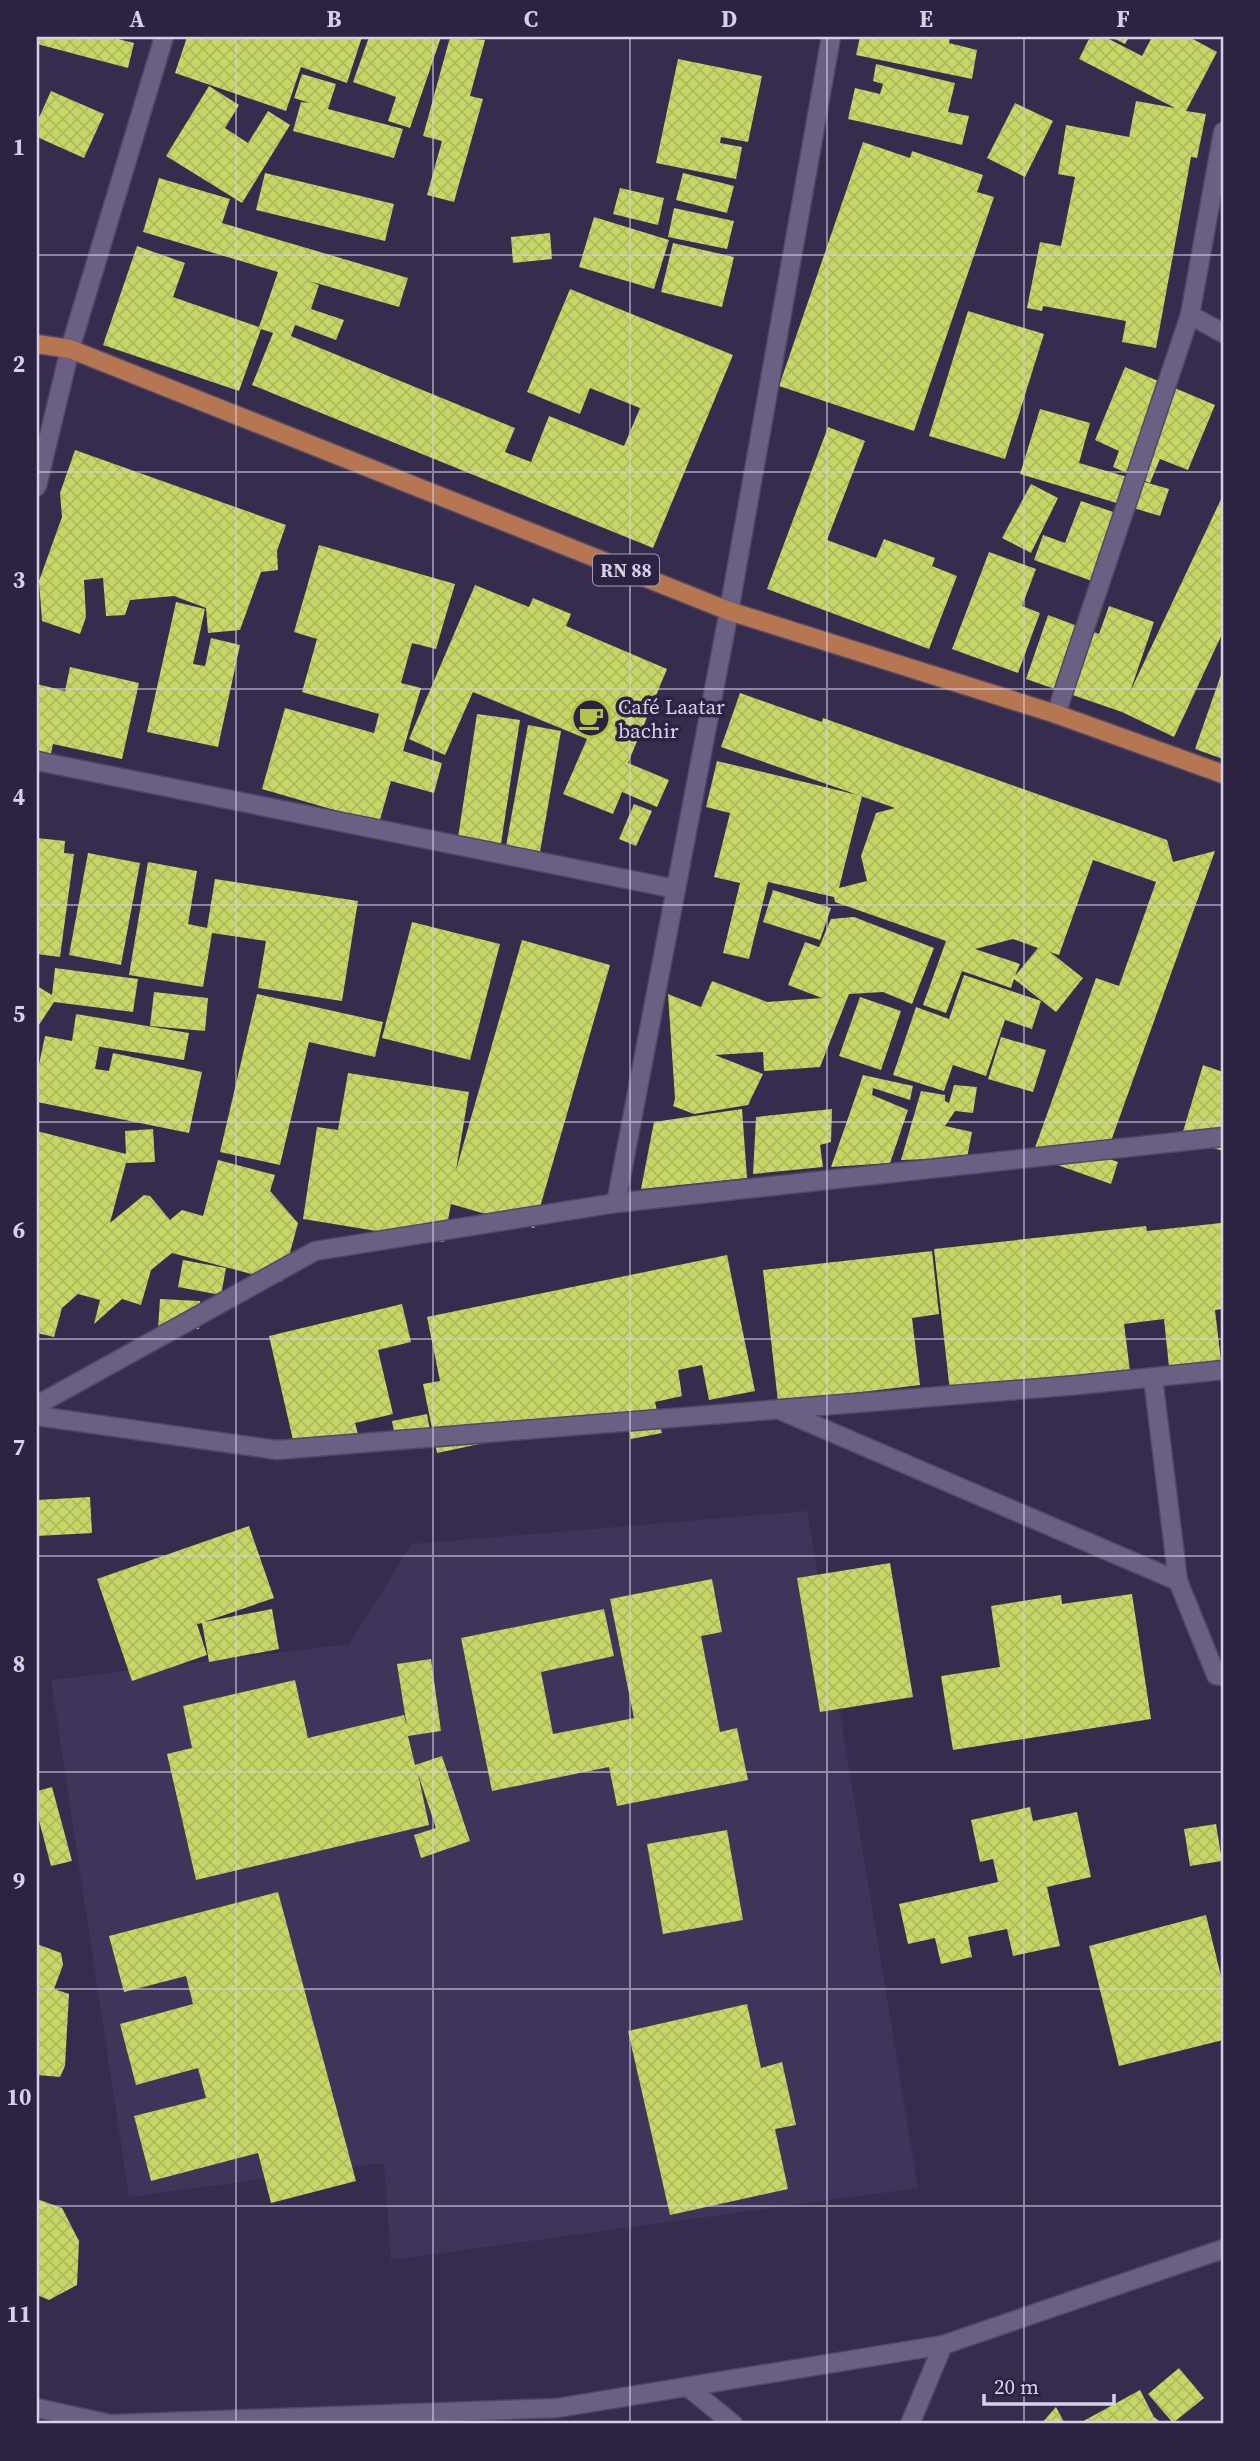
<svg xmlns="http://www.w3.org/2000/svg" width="1260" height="2461" font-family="'Source Serif 4',serif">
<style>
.built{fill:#40345b}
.building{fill:url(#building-cross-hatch);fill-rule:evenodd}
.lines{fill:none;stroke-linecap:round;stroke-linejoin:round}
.minor-casing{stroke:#514964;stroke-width:21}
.tertiary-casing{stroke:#514964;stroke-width:21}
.primary-casing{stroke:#514964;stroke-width:21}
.minor{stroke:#696084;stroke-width:18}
.tertiary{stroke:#696084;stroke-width:18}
.primary{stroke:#b67651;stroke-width:18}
.grid{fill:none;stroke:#d6d2e6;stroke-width:2;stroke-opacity:0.55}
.labels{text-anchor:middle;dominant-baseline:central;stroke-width:7;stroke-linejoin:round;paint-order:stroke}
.shield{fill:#2c2242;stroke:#a39db5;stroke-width:2}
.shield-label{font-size:19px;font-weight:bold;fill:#d6d2e6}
.poi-label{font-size:21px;fill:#d6d2e6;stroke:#2c2242;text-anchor:start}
.neatline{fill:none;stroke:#d6d2e6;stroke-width:2.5}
.grid-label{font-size:23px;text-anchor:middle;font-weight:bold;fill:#d6d2e6}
</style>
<defs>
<pattern id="building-cross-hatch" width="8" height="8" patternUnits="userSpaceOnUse" patternTransform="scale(1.75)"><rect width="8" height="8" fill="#c7d765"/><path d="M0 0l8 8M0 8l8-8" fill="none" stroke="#acb95f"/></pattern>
</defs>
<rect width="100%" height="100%" fill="#362c4d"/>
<path class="built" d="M 807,1511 L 918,2188 L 391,2260 L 384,2163 L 129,2197 L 51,1680 L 349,1644 L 412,1544 Z"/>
<g class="building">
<path d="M 37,37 L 110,37 L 134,43 L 128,68 L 37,44 Z"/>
<path d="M 187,37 L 362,37 L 347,83 L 301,67 L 286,111 L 175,73 Z"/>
<path d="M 369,37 L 441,37 L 410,128 L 388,121 L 396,97 L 353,82 Z"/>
<path d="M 450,37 L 485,40 L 470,96 L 483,99 L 454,202 L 427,195 L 442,141 L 423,136 Z"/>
<path d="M 860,37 L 950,37 L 949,43 L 977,50 L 972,79 L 856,55 Z"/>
<path d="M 1090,37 L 1105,37 L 1142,56 L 1152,37 L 1189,37 L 1217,52 L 1186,111 L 1206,114 L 1197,158 L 1191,157 L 1156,348 L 1122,342 L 1126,321 L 1043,306 L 1042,311 L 1027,308 L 1040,242 L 1061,246 L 1075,177 L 1058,174 L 1066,125 L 1129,137 L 1136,101 L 1175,108 L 1079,59 Z"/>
<path d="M 1111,37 L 1129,37 L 1125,44 Z"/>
<path d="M 678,59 L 762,76 L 748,142 L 721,137 L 720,143 L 742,147 L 736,179 L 656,163 Z"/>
<path d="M 876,64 L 955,83 L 948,112 L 969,116 L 962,145 L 848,119 L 855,88 L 880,94 L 883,84 L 873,81 Z"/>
<path d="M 302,74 L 336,84 L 328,109 L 403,129 L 394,158 L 293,131 L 301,102 L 310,103 L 294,98 Z"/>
<path d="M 209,86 L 239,105 L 225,128 L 248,143 L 268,111 L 290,125 L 242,203 L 166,156 Z"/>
<path d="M 51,91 L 104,114 L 84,158 L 37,137 L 37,122 Z"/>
<path d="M 1015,103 L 1053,121 L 1025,177 L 987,158 Z"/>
<path d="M 863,142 L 910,158 L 912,151 L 983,175 L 977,192 L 994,197 L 914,431 L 779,386 Z"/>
<path d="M 265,173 L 394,204 L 385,241 L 256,210 Z"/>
<path d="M 683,173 L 734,186 L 727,213 L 676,200 Z"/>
<path d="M 159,178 L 230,199 L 222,223 L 408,278 L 399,307 L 309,281 L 319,285 L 311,309 L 344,320 L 336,340 L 295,325 L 291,336 L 515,428 L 505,452 L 531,462 L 549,416 L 624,446 L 640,408 L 590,388 L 580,414 L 527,392 L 570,289 L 733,355 L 653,548 L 252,385 L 273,333 L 261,329 L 239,391 L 103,345 L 137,246 L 185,263 L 173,297 L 259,327 L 278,272 L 143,232 Z"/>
<path d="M 620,188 L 664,198 L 658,225 L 613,214 Z"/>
<path d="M 674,208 L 734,221 L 727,249 L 668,237 Z"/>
<path d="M 594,217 L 669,240 L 654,289 L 579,267 Z"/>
<path d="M 550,233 L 552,259 L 513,263 L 511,237 Z"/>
<path d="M 673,243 L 734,257 L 722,307 L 661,292 Z"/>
<path d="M 968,311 L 1044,334 L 1005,459 L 929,436 Z"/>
<path d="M 1125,367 L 1215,405 L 1188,470 L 1160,459 L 1150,483 L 1113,467 L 1119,451 L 1095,440 Z"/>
<path d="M 1040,409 L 1090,423 L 1079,463 L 1169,489 L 1160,516 L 1020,474 Z"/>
<path d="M 828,427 L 865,441 L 827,540 L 876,558 L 884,539 L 935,558 L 932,566 L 957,576 L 929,649 L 767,589 Z"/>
<path d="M 75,450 L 286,525 L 277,551 L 278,570 L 261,572 L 240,630 L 208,633 L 206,608 L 174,596 L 130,600 L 125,615 L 106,616 L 103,578 L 84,580 L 86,617 L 80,634 L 42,621 L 39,581 L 62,517 L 60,493 Z"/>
<path d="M 1031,484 L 1058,498 L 1031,553 L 1002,538 Z"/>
<path d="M 1223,495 L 1223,632 L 1174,737 L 1122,712 L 1026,679 L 1048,615 L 1099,634 L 1109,606 L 1154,622 L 1130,692 Z"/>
<path d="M 1081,501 L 1125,516 L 1100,584 L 1034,560 L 1043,535 L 1065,543 Z"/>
<path d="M 319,545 L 455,584 L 436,649 L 412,643 L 401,683 L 421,688 L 403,751 L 442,763 L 434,793 L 391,781 L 379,823 L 262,789 L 285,708 L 374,733 L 379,714 L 302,692 L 317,639 L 294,632 Z"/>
<path d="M 989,552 L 1036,569 L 1022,606 L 1040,613 L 1018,673 L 952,649 Z"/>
<path d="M 475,585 L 529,607 L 533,598 L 571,614 L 566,626 L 667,669 L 628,763 L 669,780 L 657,807 L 622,792 L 613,814 L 563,794 L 587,739 L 473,692 L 445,755 L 409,739 Z"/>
<path d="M 176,602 L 205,609 L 193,664 L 205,666 L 211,638 L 240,645 L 218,747 L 147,732 Z"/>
<path d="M 70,667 L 139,683 L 122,759 L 53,744 L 51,754 L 37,750 L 37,684 L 65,691 Z"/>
<path d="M 1223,669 L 1223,759 L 1195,749 Z"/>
<path d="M 740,693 L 822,722 L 823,718 L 1167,840 L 1173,862 L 1215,851 L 1110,1144 L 1085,1151 L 1118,1162 L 1111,1184 L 1032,1156 L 1096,978 L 1119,986 L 1156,882 L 1093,860 L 1059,955 L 1050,952 L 1083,978 L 1056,1012 L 1014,979 L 1011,988 L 962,971 L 946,1013 L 923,1005 L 946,941 L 835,902 L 834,897 L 768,882 L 749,959 L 723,953 L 740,883 L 714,877 L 730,813 L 706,807 L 717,761 L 862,796 L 839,888 L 867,881 L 861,856 L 876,813 L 895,808 L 721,747 ZM 1013,939 L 1038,948 L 1015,976 L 1020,964 L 975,949 Z"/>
<path d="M 477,714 L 520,720 L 500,850 L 457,844 Z"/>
<path d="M 528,725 L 561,731 L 540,852 L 506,846 Z"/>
<path d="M 634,804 L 652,811 L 636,846 L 619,839 Z"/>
<path d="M 37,838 L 65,841 L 64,853 L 74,854 L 60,957 L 37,954 Z"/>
<path d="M 88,853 L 140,863 L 121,965 L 69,955 Z"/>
<path d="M 148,862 L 197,871 L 188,924 L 207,928 L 215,879 L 358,901 L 342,1001 L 258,988 L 266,941 L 212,933 L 203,987 L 129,975 Z"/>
<path d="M 773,890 L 831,908 L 820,940 L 763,922 Z"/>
<path d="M 854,917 L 934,948 L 912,1004 L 883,992 L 849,994 L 820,1067 L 764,1071 L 763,1052 L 715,1055 L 763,1074 L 748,1105 L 694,1114 L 673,1106 L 675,1099 L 668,994 L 701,1007 L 712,981 L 767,1002 L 822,998 L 788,985 L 805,942 L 819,947 L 831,919 Z"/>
<path d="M 412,922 L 500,944 L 470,1060 L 382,1038 Z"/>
<path d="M 522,940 L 610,965 L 534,1228 L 451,1204 L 444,1242 L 303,1219 L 317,1127 L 338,1130 L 348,1073 L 469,1092 L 456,1170 Z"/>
<path d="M 55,968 L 138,979 L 133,1012 L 54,1002 L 37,1028 L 37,986 L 52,995 Z"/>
<path d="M 964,975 L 1041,1001 L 1032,1029 L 1005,1020 L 986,1076 L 953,1065 L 944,1091 L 893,1075 L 916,1007 L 949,1019 Z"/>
<path d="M 154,992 L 208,998 L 205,1031 L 150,1026 Z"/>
<path d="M 257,994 L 383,1022 L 375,1057 L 309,1042 L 280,1165 L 220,1152 Z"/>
<path d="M 860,997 L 901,1011 L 881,1070 L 839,1056 Z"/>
<path d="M 76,1014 L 189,1033 L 184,1060 L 88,1045 L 99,1047 L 95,1069 L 109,1071 L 113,1053 L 202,1072 L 189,1133 L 37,1102 L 37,1074 L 45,1036 L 72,1041 Z"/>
<path d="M 1001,1037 L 1046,1050 L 1033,1092 L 988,1079 Z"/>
<path d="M 1203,1065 L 1223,1072 L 1223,1151 L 1181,1138 Z"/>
<path d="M 863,1075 L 913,1086 L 910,1100 L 873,1088 L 872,1095 L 908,1110 L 890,1163 L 831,1167 Z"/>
<path d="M 954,1085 L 977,1087 L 973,1113 L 955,1111 L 945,1126 L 972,1132 L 967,1158 L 901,1160 L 921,1091 L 945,1095 L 945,1101 L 949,1103 Z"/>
<path d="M 742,1109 L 747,1178 L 641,1189 L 654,1122 Z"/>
<path d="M 832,1109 L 831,1142 L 820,1145 L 823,1167 L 753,1174 L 756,1117 Z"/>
<path d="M 153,1129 L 155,1162 L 126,1163 L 110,1223 L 144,1195 L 150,1196 L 170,1220 L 182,1210 L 203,1216 L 218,1160 L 275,1175 L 270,1191 L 298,1223 L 282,1282 L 172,1253 L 151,1270 L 141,1305 L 122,1299 L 94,1324 L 100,1300 L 78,1294 L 62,1308 L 54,1337 L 37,1333 L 37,1131 L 126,1154 L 125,1131 Z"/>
<path d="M 1221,1223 L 1223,1309 L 1215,1310 L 1221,1361 L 1169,1367 L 1164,1319 L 1124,1324 L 1130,1371 L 950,1392 L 934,1249 L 1146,1226 L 1147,1231 Z"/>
<path d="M 932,1251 L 939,1314 L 912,1318 L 920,1385 L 778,1402 L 763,1270 Z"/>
<path d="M 727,1255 L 755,1391 L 709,1400 L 702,1365 L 678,1370 L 682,1396 L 655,1402 L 662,1433 L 631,1439 L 626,1413 L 437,1453 L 423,1384 L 440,1381 L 427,1317 Z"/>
<path d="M 183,1260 L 226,1268 L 221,1295 L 178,1287 Z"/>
<path d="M 160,1299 L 200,1301 L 199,1329 L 158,1328 Z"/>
<path d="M 402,1304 L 411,1342 L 378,1350 L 393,1414 L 355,1423 L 359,1438 L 296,1453 L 269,1336 Z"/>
<path d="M 427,1414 L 431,1435 L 396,1442 L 392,1421 Z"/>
<path d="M 90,1497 L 92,1533 L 37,1536 L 37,1500 Z"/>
<path d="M 249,1526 L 274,1598 L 204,1622 L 272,1609 L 279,1649 L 209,1662 L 202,1623 L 197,1624 L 207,1655 L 132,1681 L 97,1579 Z"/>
<path d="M 890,1563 L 913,1697 L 820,1712 L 797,1578 Z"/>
<path d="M 712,1579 L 722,1632 L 701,1636 L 720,1732 L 737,1728 L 748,1780 L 617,1806 L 609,1767 L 492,1791 L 461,1638 L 604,1609 L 614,1656 L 541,1672 L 553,1734 L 634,1718 L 610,1599 Z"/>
<path d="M 1132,1594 L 1151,1719 L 953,1750 L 941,1676 L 1000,1667 L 991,1606 L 1061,1595 L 1062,1604 Z"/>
<path d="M 431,1659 L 441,1731 L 408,1736 L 415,1765 L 442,1756 L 470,1841 L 421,1858 L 414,1835 L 436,1828 L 418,1774 L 429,1825 L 196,1880 L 167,1754 L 192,1748 L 183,1706 L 295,1680 L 308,1738 L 404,1715 L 407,1727 L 397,1664 Z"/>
<path d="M 52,1787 L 72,1861 L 51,1866 L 37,1813 L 37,1791 Z"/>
<path d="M 1030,1807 L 1033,1821 L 1077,1812 L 1091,1877 L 1047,1887 L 1060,1946 L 1013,1956 L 1007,1929 L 968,1937 L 972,1957 L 941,1964 L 935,1938 L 908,1944 L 899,1904 L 998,1882 L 993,1859 L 980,1862 L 971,1820 Z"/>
<path d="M 1216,1824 L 1222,1861 L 1190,1866 L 1184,1829 Z"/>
<path d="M 727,1830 L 743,1920 L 663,1934 L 647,1844 Z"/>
<path d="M 278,1892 L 356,2181 L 271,2203 L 258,2153 L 151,2181 L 134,2116 L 206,2098 L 198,2068 L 136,2085 L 120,2024 L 193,2004 L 186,1976 L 124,1992 L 109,1936 Z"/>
<path d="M 1206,1915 L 1223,1984 L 1223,2040 L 1119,2066 L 1089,1946 Z"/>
<path d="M 37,1944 L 61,1953 L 63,1965 L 54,1989 L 69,1994 L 65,2066 L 60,2077 L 37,2075 Z"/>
<path d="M 747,2004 L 761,2068 L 782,2062 L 796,2125 L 775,2129 L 788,2189 L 670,2215 L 628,2031 Z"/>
<path d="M 37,2199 L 62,2208 L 79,2241 L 77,2285 L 49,2300 L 37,2295 Z"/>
<path d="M 1179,2368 L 1204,2398 L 1173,2423 L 1148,2394 Z"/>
<path d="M 1140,2390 L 1154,2417 L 1163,2424 L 1078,2424 Z"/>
<path d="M 1056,2407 L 1065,2424 L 1041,2424 Z"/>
</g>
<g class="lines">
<defs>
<g id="minor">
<path d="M 1190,315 L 1223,333"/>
<path d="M 37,486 L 70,349"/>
<path d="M 1056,714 L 1190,315 L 1223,132"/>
<path d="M 37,761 L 676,889"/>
<path d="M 616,1203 L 729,611 L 831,37"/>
<path d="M 1153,1378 L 1178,1581"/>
<path d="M 37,1405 L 315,1251 L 616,1203 L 1223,1137"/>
<path d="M 782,1411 L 1178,1581 L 1216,1675 L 1223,1676"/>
<path d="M 37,1416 L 277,1450 L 1078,1385 L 1223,1370"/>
<path d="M 688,2387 L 733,2424"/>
<path d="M 910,2424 L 943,2345"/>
</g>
<g id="tertiary">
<path d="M 70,349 L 164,37"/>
<path d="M 37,2408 L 110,2424"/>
<path d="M 114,2424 L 557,2408 L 943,2345 L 1223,2249"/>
</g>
<path id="primary" d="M 37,344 L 70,349 L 729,611 L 1056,714 L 1223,774"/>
</defs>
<use href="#minor" class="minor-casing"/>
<use href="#tertiary" class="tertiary-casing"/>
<use href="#primary" class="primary-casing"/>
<use href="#minor" class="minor"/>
<use href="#tertiary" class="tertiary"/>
<use href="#primary" class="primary"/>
</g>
<path class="grid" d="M 236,37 L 236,2424M 433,37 L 433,2424M 630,37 L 630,2424M 827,37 L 827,2424M 1024,37 L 1024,2424M 37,255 L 1223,255M 37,472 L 1223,472M 37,689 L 1223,689M 37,905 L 1223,905M 37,1122 L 1223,1122M 37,1339 L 1223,1339M 37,1556 L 1223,1556M 37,1772 L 1223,1772M 37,1989 L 1223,1989M 37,2206 L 1223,2206"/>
<defs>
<symbol id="cafe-ring" viewBox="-11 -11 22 22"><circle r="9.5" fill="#2c2242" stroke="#b3c24b" stroke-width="1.5"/><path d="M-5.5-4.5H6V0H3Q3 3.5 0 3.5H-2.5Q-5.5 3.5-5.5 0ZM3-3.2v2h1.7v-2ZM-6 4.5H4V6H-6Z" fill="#b3c24b"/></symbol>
</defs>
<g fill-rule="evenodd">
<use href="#cafe-ring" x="569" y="696" width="44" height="44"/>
</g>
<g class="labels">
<rect class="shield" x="593" y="554.5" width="66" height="31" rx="5"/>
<g class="shield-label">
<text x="626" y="570">RN 88</text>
</g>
<g class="poi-label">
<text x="618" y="706">Café Laatar<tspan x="618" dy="24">bachir</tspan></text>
</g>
</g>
<rect width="1260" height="2461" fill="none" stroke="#2c2242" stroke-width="77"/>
<path d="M984 2394v10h130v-10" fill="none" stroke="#d6d2e6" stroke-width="3.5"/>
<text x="994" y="2394" font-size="21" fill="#d6d2e6" stroke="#2c2242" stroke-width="5" paint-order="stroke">20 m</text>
<rect x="38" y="38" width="1184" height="2384" class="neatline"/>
<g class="grid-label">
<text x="137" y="27">A</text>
<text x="334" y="27">B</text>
<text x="531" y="27">C</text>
<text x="729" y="27">D</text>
<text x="926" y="27">E</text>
<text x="1123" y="27">F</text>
<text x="19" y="155">1</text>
<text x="19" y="372">2</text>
<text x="19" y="588">3</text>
<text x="19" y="805">4</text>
<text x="19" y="1022">5</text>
<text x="19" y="1238">6</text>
<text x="19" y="1455">7</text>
<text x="19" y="1672">8</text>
<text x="19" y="1889">9</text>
<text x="19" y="2105">10</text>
<text x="19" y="2322">11</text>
</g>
</svg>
